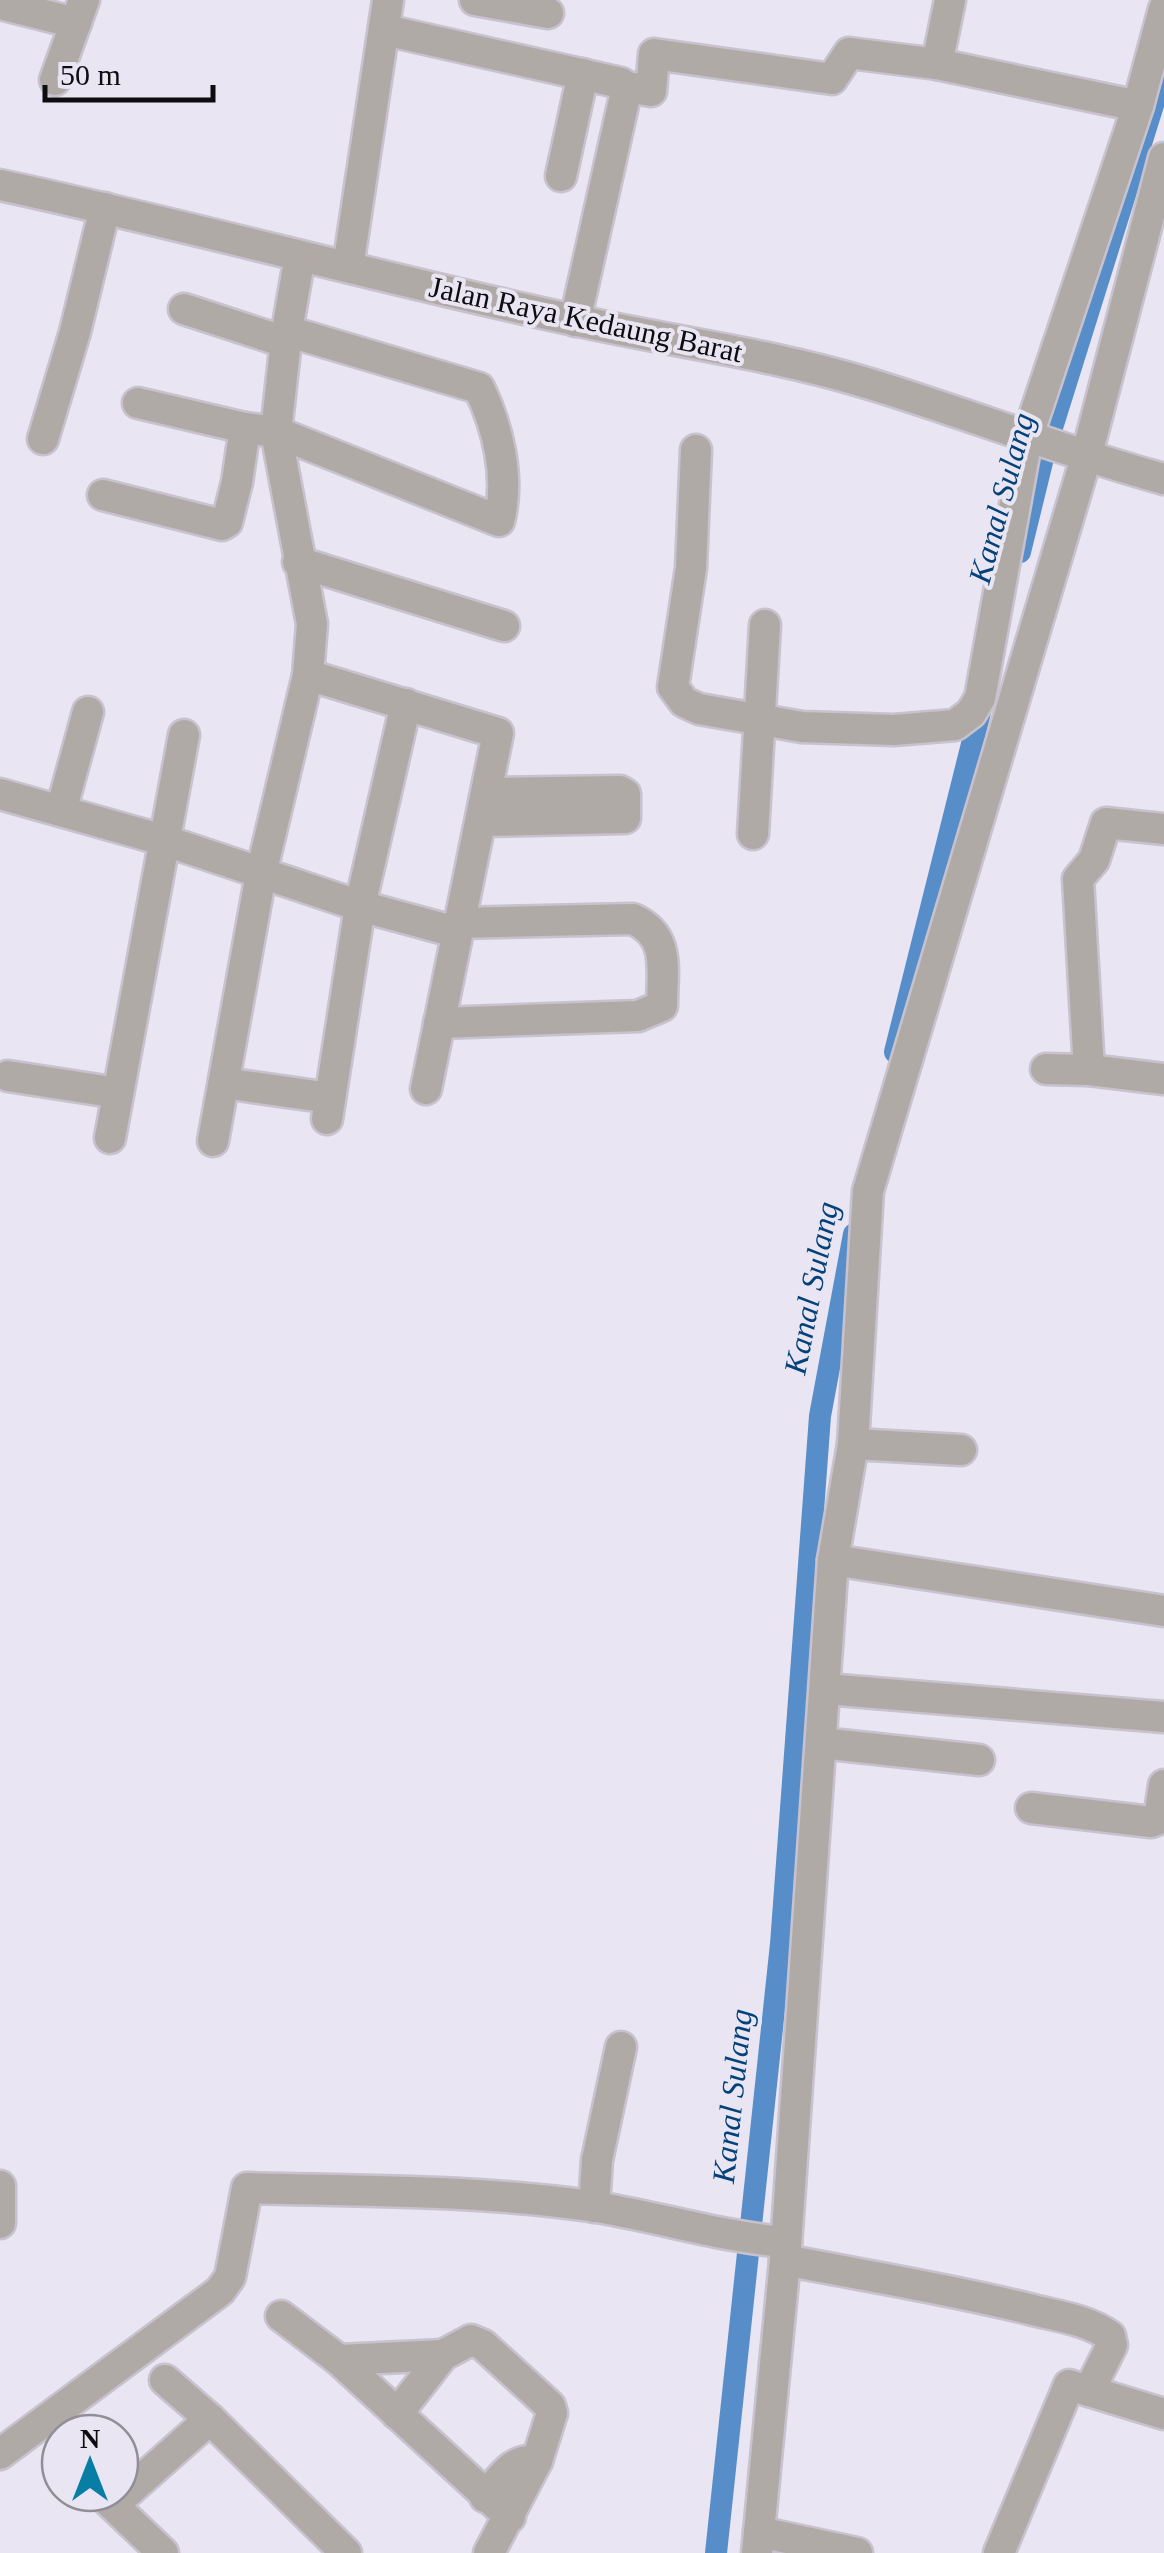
<svg xmlns="http://www.w3.org/2000/svg" width="1164" height="2553" font-family="Georgia,serif">
<style>
.lines{fill:none;stroke-linecap:round;stroke-linejoin:round}
.canal{stroke:#578ec9;stroke-width:22}
.minor-casing{stroke:#c7c2ce;stroke-width:35}
.minor{stroke:#b0aaa7;stroke-width:30}
.labels{text-anchor:middle;dominant-baseline:central;stroke-width:8;stroke-linejoin:round;paint-order:stroke}
.street-label{font-size:30px;fill:#0d0c10;stroke:#eae5f2}
.water-label{font-size:32px;font-style:italic;fill:#024278;stroke:#eae5f2}
</style>
<rect width="100%" height="100%" fill="#eae5f2"/>
<g class="lines">
<g class="canal">
<path d="M 1020,552 L 1045,450 L 1164,70"/>
<path d="M 895,1052 L 983,700"/>
<path d="M 716,2553 L 781,1944 L 820,1416 L 854,1234"/>
</g>
<defs>
<g id="minor">
<path d="M 475,0 L 548,13"/>
<path d="M 0,4 L 76,23"/>
<path d="M 385,30 L 621,83 L 627,87 L 575,321"/>
<path d="M 937,64 L 950,0"/>
<path d="M 55,80 L 84,0"/>
<path d="M 627,87 L 651,91 L 654,54 L 832,79 L 849,53 L 937,64 L 1138,106"/>
<path d="M 561,176 L 583,74"/>
<path d="M 0,185 C 192,226 382,279 574,320 C 673,342 773,354 870,384 C 969,414 1064,452 1164,479"/>
<path d="M 348,267 L 388,0"/>
<path d="M 184,309 L 285,342"/>
<path d="M 138,403 L 245,428 L 276,432 L 499,521 C 510,478 498,427 479,388 L 287,331"/>
<path d="M 43,439 L 75,332 L 105,208"/>
<path d="M 696,450 L 691,568 L 673,687 L 684,702 L 699,709 L 802,727 L 894,730 L 955,725 L 971,713 L 980,698 L 1027,438 L 1138,106 L 1164,9"/>
<path d="M 103,495 L 222,525 L 227,522 L 237,482 L 245,428"/>
<path d="M 298,562 L 504,626"/>
<path d="M 308,675 L 498,733 L 426,1089"/>
<path d="M 0,794 L 163,840 L 360,906 L 456,932"/>
<path d="M 61,811 L 88,712"/>
<path d="M 481,821 L 625,818 L 625,794 L 620,791 L 488,793"/>
<path d="M 753,834 L 765,625"/>
<path d="M 439,1023 L 638,1016 L 662,1006 C 662,970 671,936 633,919 L 458,923"/>
<path d="M 1046,1069 L 1089,1070 L 1164,1079"/>
<path d="M 1089,1070 L 1078,879 L 1094,860 L 1106,823 L 1164,829"/>
<path d="M 8,1076 L 118,1093"/>
<path d="M 224,1083 L 330,1098"/>
<path d="M 327,1119 L 360,906 L 406,704"/>
<path d="M 110,1138 L 184,735"/>
<path d="M 213,1141 L 261,874 L 308,675 L 312,624 L 276,432 L 287,331 L 300,256"/>
<path d="M 853,1444 L 961,1450"/>
<path d="M 833,1560 L 1164,1611"/>
<path d="M 826,1689 L 1164,1717"/>
<path d="M 821,1743 L 979,1760"/>
<path d="M 1031,1808 L 1151,1822 L 1159,1819 L 1164,1785"/>
<path d="M 0,2186 L 0,2223"/>
<path d="M 594,2207 L 597,2160 L 621,2047"/>
<path d="M 785,2260 C 866,2276 949,2289 1029,2309 C 1056,2316 1086,2319 1110,2336 L 1112,2345 L 1089,2391"/>
<path d="M 281,2316 L 339,2360 L 510,2517"/>
<path d="M 339,2360 L 443,2355"/>
<path d="M 165,2380 L 210,2419 L 346,2553"/>
<path d="M 397,2414 L 443,2355 L 471,2340 L 483,2345 L 550,2406 L 552,2413 L 537,2461 L 489,2553"/>
<path d="M 0,2454 L 220,2291 L 230,2277 L 247,2188 C 361,2191 477,2190 590,2206 C 656,2216 719,2237 786,2242"/>
<path d="M 100,2493 L 163,2553"/>
<path d="M 485,2497 C 501,2479 511,2458 537,2461"/>
<path d="M 113,2505 L 210,2419"/>
<path d="M 759,2532 L 857,2553"/>
<path d="M 757,2553 L 785,2260 L 833,1560 L 853,1444 L 868,1191 L 1086,458 L 1164,158"/>
<path d="M 999,2553 L 1069,2385 L 1164,2414"/>
</g>
</defs>
<use href="#minor" class="minor-casing"/>
<use href="#minor" class="minor"/>
</g>
<g class="labels">
<g class="street-label">
<text transform="translate(586 319) rotate(12)">Jalan Raya Kedaung Barat</text>
</g>
<g class="water-label">
<text transform="translate(1001 498) rotate(-75)">Kanal Sulang</text>
<text transform="translate(811 1288) rotate(-79)">Kanal Sulang</text>
<text transform="translate(732 2096) rotate(-84)">Kanal Sulang</text>
</g>
</g>
<g transform="translate(90 2463)"><circle r="48" fill="#eae5f2" stroke="#928e98" stroke-width="2.5"/>
<path d="M0-8L18 38L0 25L-18 38Z" fill="#097ea5"/>
<text y="-15" font-size="28" font-weight="bold" text-anchor="middle" fill="#0d0c10">N</text>
</g>
<path d="M45 85v15h168v-15" fill="none" stroke="#0d0c10" stroke-width="5"/>
<text x="60" y="85" font-size="30" fill="#0d0c10" stroke="#eae5f2" stroke-width="8" paint-order="stroke">50 m</text>
</svg>
